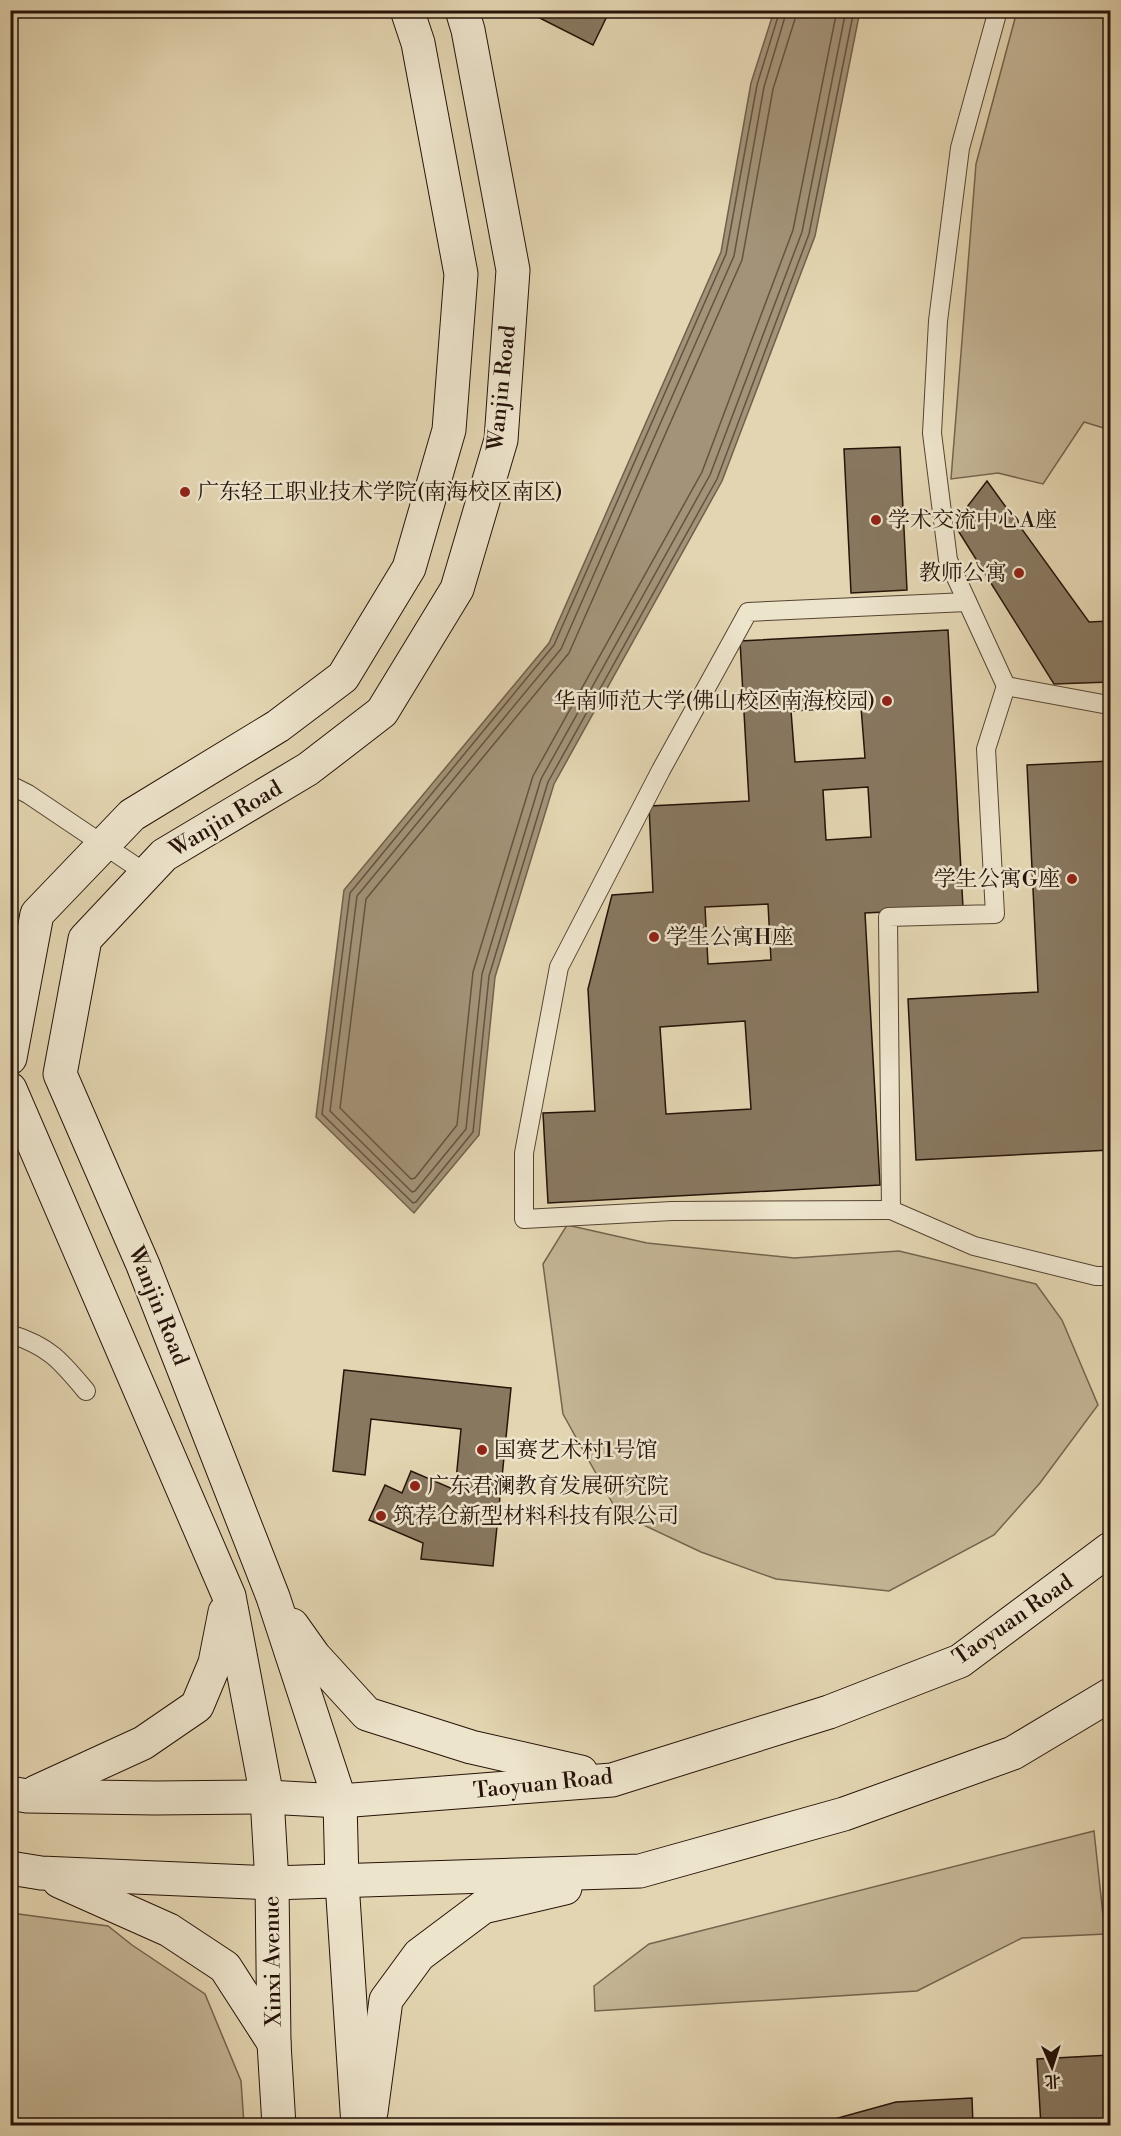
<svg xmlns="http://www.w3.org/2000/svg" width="1121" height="2136" font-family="'Libre Bodoni','Noto Serif SC',serif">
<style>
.green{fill:#c3b494;stroke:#74644e;stroke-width:1.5}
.water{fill:#a39378;stroke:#71604b;stroke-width:1.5}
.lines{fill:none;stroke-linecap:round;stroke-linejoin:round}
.shore{stroke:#645340;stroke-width:1.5}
.building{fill:#887860;stroke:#261308;stroke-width:1.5;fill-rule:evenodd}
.lane-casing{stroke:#554432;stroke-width:20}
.secondary-casing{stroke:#261308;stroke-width:35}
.lane{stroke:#ede4cc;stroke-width:18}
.secondary{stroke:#ede4cc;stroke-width:33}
.poi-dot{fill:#8f2418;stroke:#ede4cc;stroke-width:2}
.labels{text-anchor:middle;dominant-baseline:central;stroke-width:5;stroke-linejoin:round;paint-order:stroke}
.street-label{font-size:22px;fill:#261308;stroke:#ede4cc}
.poi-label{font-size:22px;fill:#261308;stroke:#ede4cc;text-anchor:start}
</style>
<rect width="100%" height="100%" fill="#e3d5b1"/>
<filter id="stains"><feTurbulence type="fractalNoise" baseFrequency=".00333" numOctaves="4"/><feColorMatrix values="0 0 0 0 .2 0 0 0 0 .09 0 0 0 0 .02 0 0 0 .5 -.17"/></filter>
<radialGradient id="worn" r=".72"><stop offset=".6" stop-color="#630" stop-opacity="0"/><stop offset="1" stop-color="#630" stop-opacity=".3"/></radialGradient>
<g class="green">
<path d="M 1017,11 L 1110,11 L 1110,430 L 1084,422 L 1043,484 L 998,473 L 951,479 L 976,164 Z"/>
<path d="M 567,1225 L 647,1243 L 794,1258 L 899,1251 L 1036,1284 L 1062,1320 L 1098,1405 L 1040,1483 L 994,1535 L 889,1591 L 776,1579 L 701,1552 L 618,1513 L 563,1414 L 543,1264 Z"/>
<path d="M 1094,1831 L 1105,1934 L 1022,1938 L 917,1991 L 595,2011 L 594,1986 L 649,1944 Z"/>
<path d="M 11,1913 L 108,1926 L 132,1945 L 205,1994 L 241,2081 L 244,2125 L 11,2125 Z"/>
</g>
<path class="water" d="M 774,11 L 860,11 L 815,236 L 722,481 L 554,784 L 495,977 L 479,1135 L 414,1213 L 316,1117 L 344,890 L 549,643 L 721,252 L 751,83 Z"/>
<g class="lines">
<g class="shore">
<path d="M 780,10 L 757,85 L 726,254 L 554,645 L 350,893 L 322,1114 L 413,1203 L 416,1202 L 473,1132 L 489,976 L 548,782 L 717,479 L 809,234 L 854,10"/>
<path d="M 787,10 L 764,87 L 734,256 L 561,649 L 357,896 L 330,1111 L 412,1192 L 415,1191 L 466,1129 L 482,974 L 541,779 L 710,475 L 802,232 L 846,10"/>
<path d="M 796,10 L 795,19 L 773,89 L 742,260 L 569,653 L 366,899 L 340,1108 L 411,1179 L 415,1178 L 457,1125 L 473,972 L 533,776 L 702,472 L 793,230 L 837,10"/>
</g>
</g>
<g class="building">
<path d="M 524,10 L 610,10 L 593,45 Z"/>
<path d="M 900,447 L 907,590 L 851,593 L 844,449 Z"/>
<path d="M 987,481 L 1089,622 L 1110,621 L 1110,682 L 1054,684 L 954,524 Z"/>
<path d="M 948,630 L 963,908 L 865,913 L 880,1185 L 548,1203 L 543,1113 L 595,1111 L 588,989 L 612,895 L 653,892 L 649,806 L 749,801 L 740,641 ZM 861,707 L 865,758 L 795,762 L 791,711 ZM 868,787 L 871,837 L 826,840 L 823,790 ZM 768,904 L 771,960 L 708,964 L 705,907 ZM 745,1021 L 751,1109 L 666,1114 L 660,1027 Z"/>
<path d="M 1110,761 L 1110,1150 L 916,1160 L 908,999 L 1038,992 L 1027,765 Z"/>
<path d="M 344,1370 L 511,1388 L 493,1566 L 421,1559 L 423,1543 L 369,1520 L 385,1485 L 402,1493 L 411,1471 L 455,1490 L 461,1429 L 371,1419 L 365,1475 L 333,1471 Z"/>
<path d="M 1110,2055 L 1110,2126 L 1041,2126 L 1037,2059 Z"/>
<path d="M 972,2098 L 973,2126 L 809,2126 L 896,2102 Z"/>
</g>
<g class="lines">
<defs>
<g id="lane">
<path d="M 998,10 L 960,148 L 938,321 L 932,433 L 948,560 L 1006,686 L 1103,704 L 1110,704"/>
<path d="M 1006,686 L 986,749 L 995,914 L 888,917 L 891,1210 L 974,1246 L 1096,1276 L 1110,1276"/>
<path d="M 10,785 L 28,794 L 147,874"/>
<path d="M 891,1210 L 672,1211 L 524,1219 L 524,1153 L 559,967 L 661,770 L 748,612 L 967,602"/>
<path d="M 10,1334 C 49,1346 61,1361 86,1391"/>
</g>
<g id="secondary">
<path d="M 10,1058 L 37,914 L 132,815 L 278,726 L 343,677 L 409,568 L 449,430 L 461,274 L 418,43 L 407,10"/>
<path d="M 10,1089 L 229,1596 L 267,1797 L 272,1883 L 274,2043 L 279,2126"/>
<path d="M 292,1625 L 314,1656 L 367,1714 L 471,1747 L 581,1772"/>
<path d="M 36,1792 L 143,1743 L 197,1706 L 215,1663 L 225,1612"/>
<path d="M 10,1793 L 27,1796 L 155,1798 L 267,1797 L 340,1801 L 612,1780 L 829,1712 L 960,1661 L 1110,1549"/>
<path d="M 10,1868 L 41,1873 L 272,1883 L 640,1871 L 844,1814 L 1013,1753 L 1110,1695"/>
<path d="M 59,1881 L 169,1930 L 225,1967 L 274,2043"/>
<path d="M 371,2112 L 386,2000 L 419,1955 L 483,1907 L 565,1888"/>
<path d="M 358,2126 L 342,1882 L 340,1801 L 273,1597 L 143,1265 L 60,1074 L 85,939 L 164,855 L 308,769 L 382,712 L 457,589 L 501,440 L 513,270 L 468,30 L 462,10"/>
</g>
</defs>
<use href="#lane" class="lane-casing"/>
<use href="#secondary" class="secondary-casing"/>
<use href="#lane" class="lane"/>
<use href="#secondary" class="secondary"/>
</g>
<g class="poi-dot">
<circle cx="185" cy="492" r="6"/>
<circle cx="876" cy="520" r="6"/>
<circle cx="1019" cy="573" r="6"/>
<circle cx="887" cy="701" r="6"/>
<circle cx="1072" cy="879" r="6"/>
<circle cx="654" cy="937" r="6"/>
<circle cx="482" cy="1450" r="6"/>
<circle cx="415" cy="1486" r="6"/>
<circle cx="381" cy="1516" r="6"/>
</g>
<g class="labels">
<g class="street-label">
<text transform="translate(502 388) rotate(-84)">Wanjin Road</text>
<text transform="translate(226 819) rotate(-31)">Wanjin Road</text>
<text transform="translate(158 1306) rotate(68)">Wanjin Road</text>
<text transform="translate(1013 1620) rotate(-35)">Taoyuan Road</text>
<text transform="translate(543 1784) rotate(-6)">Taoyuan Road</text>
<text transform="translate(273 1961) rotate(-91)">Xinxi Avenue</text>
</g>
<g class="poi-label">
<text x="197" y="492">广东轻工职业技术学院(南海校区南区)</text>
<text x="888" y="520">学术交流中心A座</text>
<text x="1007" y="573" text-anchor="end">教师公寓</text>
<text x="875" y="701" text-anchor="end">华南师范大学(佛山校区南海校园)</text>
<text x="1060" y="879" text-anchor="end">学生公寓G座</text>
<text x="666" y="937">学生公寓H座</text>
<text x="494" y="1450">国赛艺术村1号馆</text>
<text x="427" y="1486">广东君澜教育发展研究院</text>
<text x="393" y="1516">筑荐仓新型材料科技有限公司</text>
</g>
</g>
<rect width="1121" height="2136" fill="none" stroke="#e3d5b1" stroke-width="36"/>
<rect x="12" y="12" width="1097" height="2112" fill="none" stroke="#261308" stroke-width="3"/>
<rect x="18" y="18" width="1085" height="2100" fill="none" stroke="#261308" stroke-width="1.5"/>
<g transform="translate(1052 2067) rotate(177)" stroke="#ede4cc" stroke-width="4.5" paint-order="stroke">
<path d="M0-4.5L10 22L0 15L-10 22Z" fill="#261308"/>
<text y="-9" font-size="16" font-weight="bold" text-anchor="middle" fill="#261308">北</text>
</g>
<rect width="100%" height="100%" filter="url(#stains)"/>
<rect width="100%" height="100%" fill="url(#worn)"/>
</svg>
